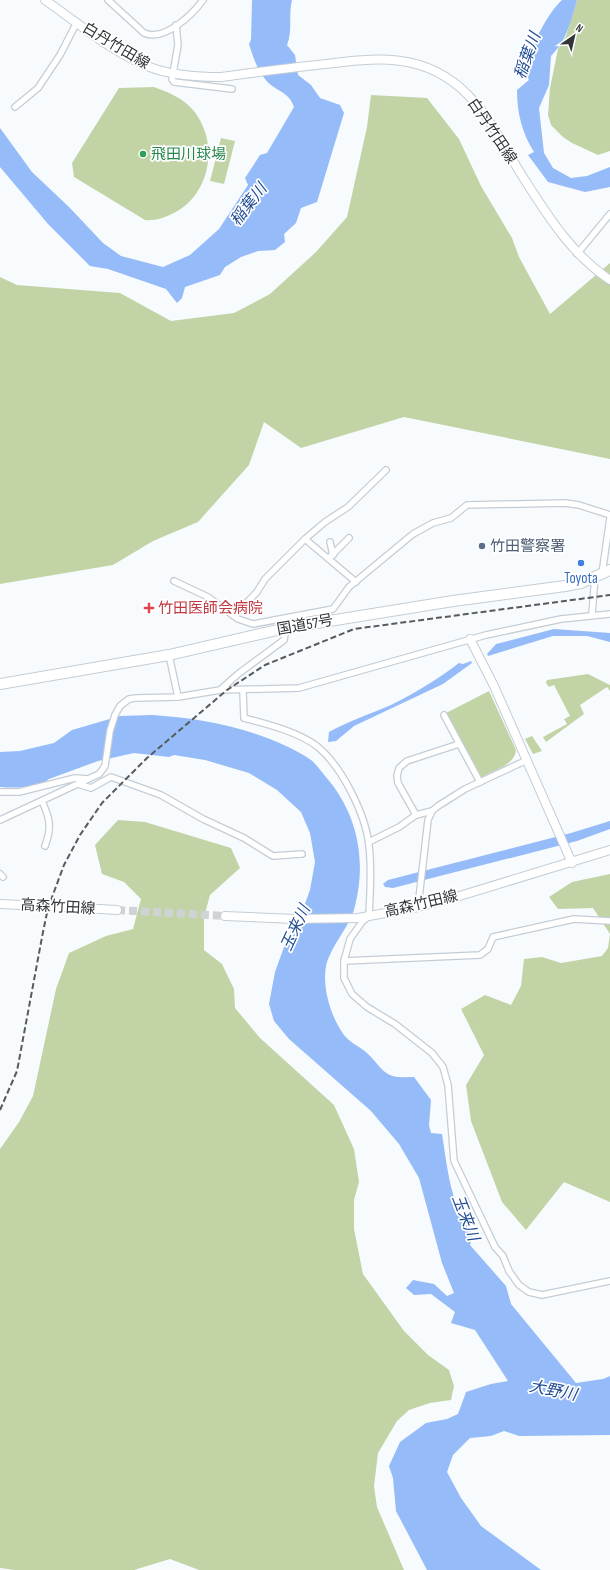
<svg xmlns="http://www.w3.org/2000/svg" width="610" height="1570" font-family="'Sofia Sans Condensed','Noto Sans JP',sans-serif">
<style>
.green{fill:#c2d4a6}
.water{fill:#95bbf8}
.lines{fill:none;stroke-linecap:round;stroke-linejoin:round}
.secondary-tunnel{stroke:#cfd3d6;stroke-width:8;stroke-dasharray:8 4;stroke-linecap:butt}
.street-casing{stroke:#c4cdd5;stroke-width:8}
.secondary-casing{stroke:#c4cdd5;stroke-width:10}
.highway-casing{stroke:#c4cdd5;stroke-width:12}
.street{stroke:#fff;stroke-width:5.5}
.secondary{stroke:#fff;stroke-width:8}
.highway{stroke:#fff;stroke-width:10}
.rail{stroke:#575b5e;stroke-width:2;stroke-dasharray:6 3;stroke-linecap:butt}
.secondary-bridge-casing{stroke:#c4cdd5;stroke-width:10;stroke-linecap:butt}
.secondary-bridge{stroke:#fff;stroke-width:8}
.leisure-dot{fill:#2e9e5b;stroke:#fff;stroke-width:1.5}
.service-dot{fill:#5c6f8a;stroke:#fff;stroke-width:1.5}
.shop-dot{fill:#3f7fe0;stroke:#fff;stroke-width:1.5}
.health-dot{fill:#e0444e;stroke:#fff;stroke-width:1.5}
.labels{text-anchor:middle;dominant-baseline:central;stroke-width:3.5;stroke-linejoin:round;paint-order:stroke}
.street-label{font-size:15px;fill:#313538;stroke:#fff}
.leisure-label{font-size:15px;fill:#27864d;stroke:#fff;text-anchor:start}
.service-label{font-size:15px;fill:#4e5e75;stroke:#fff;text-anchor:start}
.shop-label{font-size:15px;fill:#366cbe;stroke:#fff}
.health-label{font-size:15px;fill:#be3a42;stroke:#fff;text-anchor:start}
.water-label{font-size:16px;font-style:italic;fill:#224d95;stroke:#fff}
</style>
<rect width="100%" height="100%" fill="#f7fbfe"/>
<g class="green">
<path d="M 577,0 L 610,0 L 610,151 L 598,155 L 572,143 L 563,137 L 551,125 L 548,115 L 550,88 L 558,49 L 566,36 Z"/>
<path d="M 154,87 C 168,92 183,98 193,110 C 220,142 211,196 172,214 C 163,218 155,221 145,220 L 74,177 L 72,163 L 119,88 Z"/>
<path d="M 371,95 L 427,98 L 459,139 L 481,186 L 512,238 L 519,257 L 550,314 L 610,263 L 610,459 L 404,417 L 301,448 L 264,422 L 249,465 L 198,522 L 153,541 L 113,565 L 0,584 L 0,277 L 17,285 L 120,293 L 171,321 L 234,313 L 270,294 L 316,252 L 347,217 L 367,127 Z"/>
<path d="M 221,138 L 235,141 L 224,184 L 210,181 Z"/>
<path d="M 588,674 L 610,685 L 610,691 L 607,687 L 580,705 L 584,714 L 546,742 L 543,737 L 567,724 L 564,719 L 570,716 L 554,685 L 549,687 L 546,683 L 547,680 Z"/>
<path d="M 489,691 L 516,750 C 515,765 494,770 482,777 L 479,775 L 446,713 Z"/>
<path d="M 532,736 L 542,751 L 533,754 L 525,739 Z"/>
<path d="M 118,820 L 145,822 L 231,848 L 240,868 L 210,895 L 204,917 L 204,950 L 222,964 L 234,989 L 235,1008 L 260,1038 L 334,1105 L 354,1149 L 359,1182 L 354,1200 L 354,1229 L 363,1274 L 404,1331 L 428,1355 L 449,1370 L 454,1386 L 451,1400 L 430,1403 L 409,1410 L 397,1421 L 378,1453 L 374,1486 L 377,1507 L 404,1570 L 199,1570 L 170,1559 L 134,1570 L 15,1570 L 0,1568 L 0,1149 L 19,1122 L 33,1096 L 56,989 L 69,953 L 106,936 L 133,929 L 141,899 L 124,882 L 102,874 L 95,845 Z"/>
<path d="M 610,874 L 610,1202 L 564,1182 L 526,1230 L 502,1202 L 471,1121 L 466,1085 L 484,1055 L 461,1009 L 485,995 L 511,1005 L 521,986 L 524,959 L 542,957 L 561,963 L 602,956 L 608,948 L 610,934 L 593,908 L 558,909 L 549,897 L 572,882 Z"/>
</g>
<g class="water">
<path d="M 252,0 L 292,0 C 288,16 293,30 287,45 L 295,55 L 298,75 L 311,85 L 320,98 L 340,105 L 344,113 L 317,202 L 301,208 L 296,223 L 284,234 L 285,242 L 275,250 L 258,251 L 241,257 L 225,267 L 220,275 L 185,287 L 182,298 L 177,303 L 166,289 L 108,269 L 90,266 L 48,224 L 0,167 L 0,128 L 32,172 L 69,207 L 103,243 L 121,256 L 163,267 L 190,255 L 219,229 L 248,185 L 245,178 L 260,155 L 267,153 L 294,107 C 289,91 274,91 265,79 C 257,70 253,56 249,44 L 251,40 Z"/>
<path d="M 562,0 L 577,0 C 571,21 567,40 551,56 L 549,85 L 539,108 L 544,153 L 553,168 L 571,178 L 587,176 L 610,167 L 610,187 L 585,192 L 548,182 L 528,155 L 534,152 C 522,133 517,113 517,90 L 529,80 C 528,78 526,74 526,71 C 526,53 549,11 562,0 Z"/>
<path d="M 554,629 L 610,633 L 610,642 L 587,636 L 553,636 L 488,656 L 487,654 L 496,644 Z"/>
<path d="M 471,661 L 472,663 L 443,684 L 354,726 L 336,741 L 328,742 L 329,732 C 349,721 370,714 391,705 C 415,693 438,679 459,663 L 463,664 Z"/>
<path d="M 152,715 C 205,718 267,731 311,760 C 316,764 321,771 325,776 C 357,812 367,859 355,906 C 350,927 331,945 326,966 C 322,988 331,1017 344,1035 C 350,1043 361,1047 368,1054 C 375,1060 381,1071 390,1075 C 395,1078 407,1077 414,1077 L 431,1100 L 429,1125 L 431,1133 L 442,1134 C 448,1171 450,1204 473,1235 L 470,1245 L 506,1286 L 511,1304 L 576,1383 L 603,1379 L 610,1376 L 610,1435 L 519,1436 L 504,1431 L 491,1436 L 470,1438 L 453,1455 L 447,1472 L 461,1498 L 481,1526 L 541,1570 L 427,1570 L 396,1511 L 393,1478 L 389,1466 L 400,1442 L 426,1423 L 447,1419 L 458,1414 L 466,1392 L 491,1384 L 508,1381 L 475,1330 L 451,1323 L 455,1312 L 431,1294 L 414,1295 L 406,1288 L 413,1280 L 434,1284 L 447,1296 L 454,1293 L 442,1263 L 419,1178 L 399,1144 L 371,1111 L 289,1039 L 274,1021 L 269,1004 L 275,972 L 288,936 L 303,909 L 310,890 L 315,862 L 310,833 L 301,812 L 277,790 L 249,773 L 205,760 L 174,755 L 169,757 L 134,753 L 98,761 L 49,779 C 38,789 14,788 0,787 L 0,752 L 20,751 L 54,743 L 72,730 L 120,716 Z"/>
<path d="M 610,821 L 610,829 L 577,841 L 393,888 L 385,887 L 383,884 L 388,880 L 571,833 Z"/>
</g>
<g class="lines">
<path class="secondary-tunnel" d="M 117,910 L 225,916"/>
<defs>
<g id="street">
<path d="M 108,0 L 144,33 C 164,42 192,15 203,0"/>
<path d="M 176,25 L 178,45 L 172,79 L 174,82 L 232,89"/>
<path d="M 15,107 L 38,88 L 60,55 L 77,22"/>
<path d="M 577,254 L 610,214"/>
<path d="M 305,539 L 356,582"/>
<path d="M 330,542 L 333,555"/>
<path d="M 329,558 L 349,538"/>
<path d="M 602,574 L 610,518"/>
<path d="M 174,581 L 208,597 L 238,619 L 253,624 L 333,609 L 349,587 L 413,534 L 433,523 L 451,518 L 467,505 L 565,503 L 579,505 L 610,515"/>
<path d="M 592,614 L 595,577"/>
<path d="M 234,616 L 257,592 L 265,579 L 305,539 L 325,522 L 348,507 L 386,470"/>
<path d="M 169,655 L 178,697"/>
<path d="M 220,690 L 238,674 L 284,640 L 286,628"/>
<path d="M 243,691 L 244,718 C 267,724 299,732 318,747 C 342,767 366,815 369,846 C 372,869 370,893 369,916 L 362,922 L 350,939 L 344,961 L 344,978 L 352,994 L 367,1007 L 395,1024 L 432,1053 L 443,1067 L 448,1085 L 454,1161 L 495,1247 L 503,1256 L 509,1271 L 519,1285 L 529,1292 L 542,1295 L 610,1281"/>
<path d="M 444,715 L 480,782"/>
<path d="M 78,784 L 91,788 L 111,777 L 161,795 L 203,819 L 244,838 L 273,856 L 302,854"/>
<path d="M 0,792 L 19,792 L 75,778 L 88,779"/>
<path d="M 42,801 C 50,819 52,827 45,846"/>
<path d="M 416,815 L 398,783 L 397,776 L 399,768 L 407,761 L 459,744"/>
<path d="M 0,820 L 99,774 L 105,766 L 110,731 L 115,715 L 120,706 L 129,699 L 136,698 L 178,697 L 220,690 L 299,688 L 486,635 L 561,619 L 610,614"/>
<path d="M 369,842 L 399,827 L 416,815 L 432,811"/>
<path d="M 0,874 L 3,877"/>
<path d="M 418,907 L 428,820 L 432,811 L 438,806 L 465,789 L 527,760"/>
<path d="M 344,961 L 480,955 L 488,949 L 493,937 L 574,919 L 610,921"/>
</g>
<g id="secondary">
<path d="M 45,0 C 78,23 116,56 155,69 C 177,76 199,77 221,77 C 253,73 285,68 317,65 C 373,58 424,50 468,95 C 493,120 508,155 528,185 C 551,221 574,256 610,280"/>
<path d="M 470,639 L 494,686 L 572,863"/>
<path d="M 64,907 L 117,910"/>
<path d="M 225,916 L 295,919 L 358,918 L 418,907 L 453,898 L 610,850"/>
</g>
<path id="highway" d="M 0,684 L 169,655 L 286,628 L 453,601 L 565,586 L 581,583 L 610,570"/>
</defs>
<use href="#street" class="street-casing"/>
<use href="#secondary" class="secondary-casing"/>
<use href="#highway" class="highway-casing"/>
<use href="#street" class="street"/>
<use href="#secondary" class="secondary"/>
<use href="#highway" class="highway"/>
<path class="rail" d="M 0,1110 L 17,1071 L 43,932 L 48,908 L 64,865 L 80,835 L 102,803 L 147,758 L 227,690 L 265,665 L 354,629 L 610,595"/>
<defs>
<path id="secondary-bridge" d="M 0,904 L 64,907"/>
</defs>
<use href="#secondary-bridge" class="secondary-bridge-casing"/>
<use href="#secondary-bridge" class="secondary-bridge"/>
</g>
<circle class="leisure-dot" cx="143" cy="154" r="4"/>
<circle class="service-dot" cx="482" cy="546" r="4"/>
<circle class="shop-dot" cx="581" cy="563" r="4"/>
<path class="health-dot" d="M147 602h4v4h4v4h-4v4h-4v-4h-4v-4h4z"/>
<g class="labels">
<g class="street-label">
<text transform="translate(116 46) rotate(31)">白丹竹田線</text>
<text transform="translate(492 131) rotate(56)">白丹竹田線</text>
<text transform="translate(305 625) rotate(-10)">国道57号</text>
<text transform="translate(421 904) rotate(-13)">高森竹田線</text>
<text transform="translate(58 907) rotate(3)">高森竹田線</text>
</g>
<g class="leisure-label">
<text x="151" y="154">飛田川球場</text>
</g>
<g class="service-label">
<text x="490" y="546">竹田警察署</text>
</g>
<g class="shop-label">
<text x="581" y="578">Toyota</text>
</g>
<g class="health-label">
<text x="158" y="608">竹田医師会病院</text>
</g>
<g class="water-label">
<text transform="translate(528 56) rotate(-70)">稲葉川</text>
<text transform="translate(249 205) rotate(-52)">稲葉川</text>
<text transform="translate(296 928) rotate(-65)">玉来川</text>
<text transform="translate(465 1218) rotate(69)">玉来川</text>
<text transform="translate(553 1391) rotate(11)">大野川</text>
</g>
</g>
<g transform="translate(574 36) rotate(34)" stroke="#ffffff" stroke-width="3" paint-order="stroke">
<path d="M0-3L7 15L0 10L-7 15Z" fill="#313538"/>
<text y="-6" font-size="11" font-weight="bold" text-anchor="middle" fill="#313538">N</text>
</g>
</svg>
